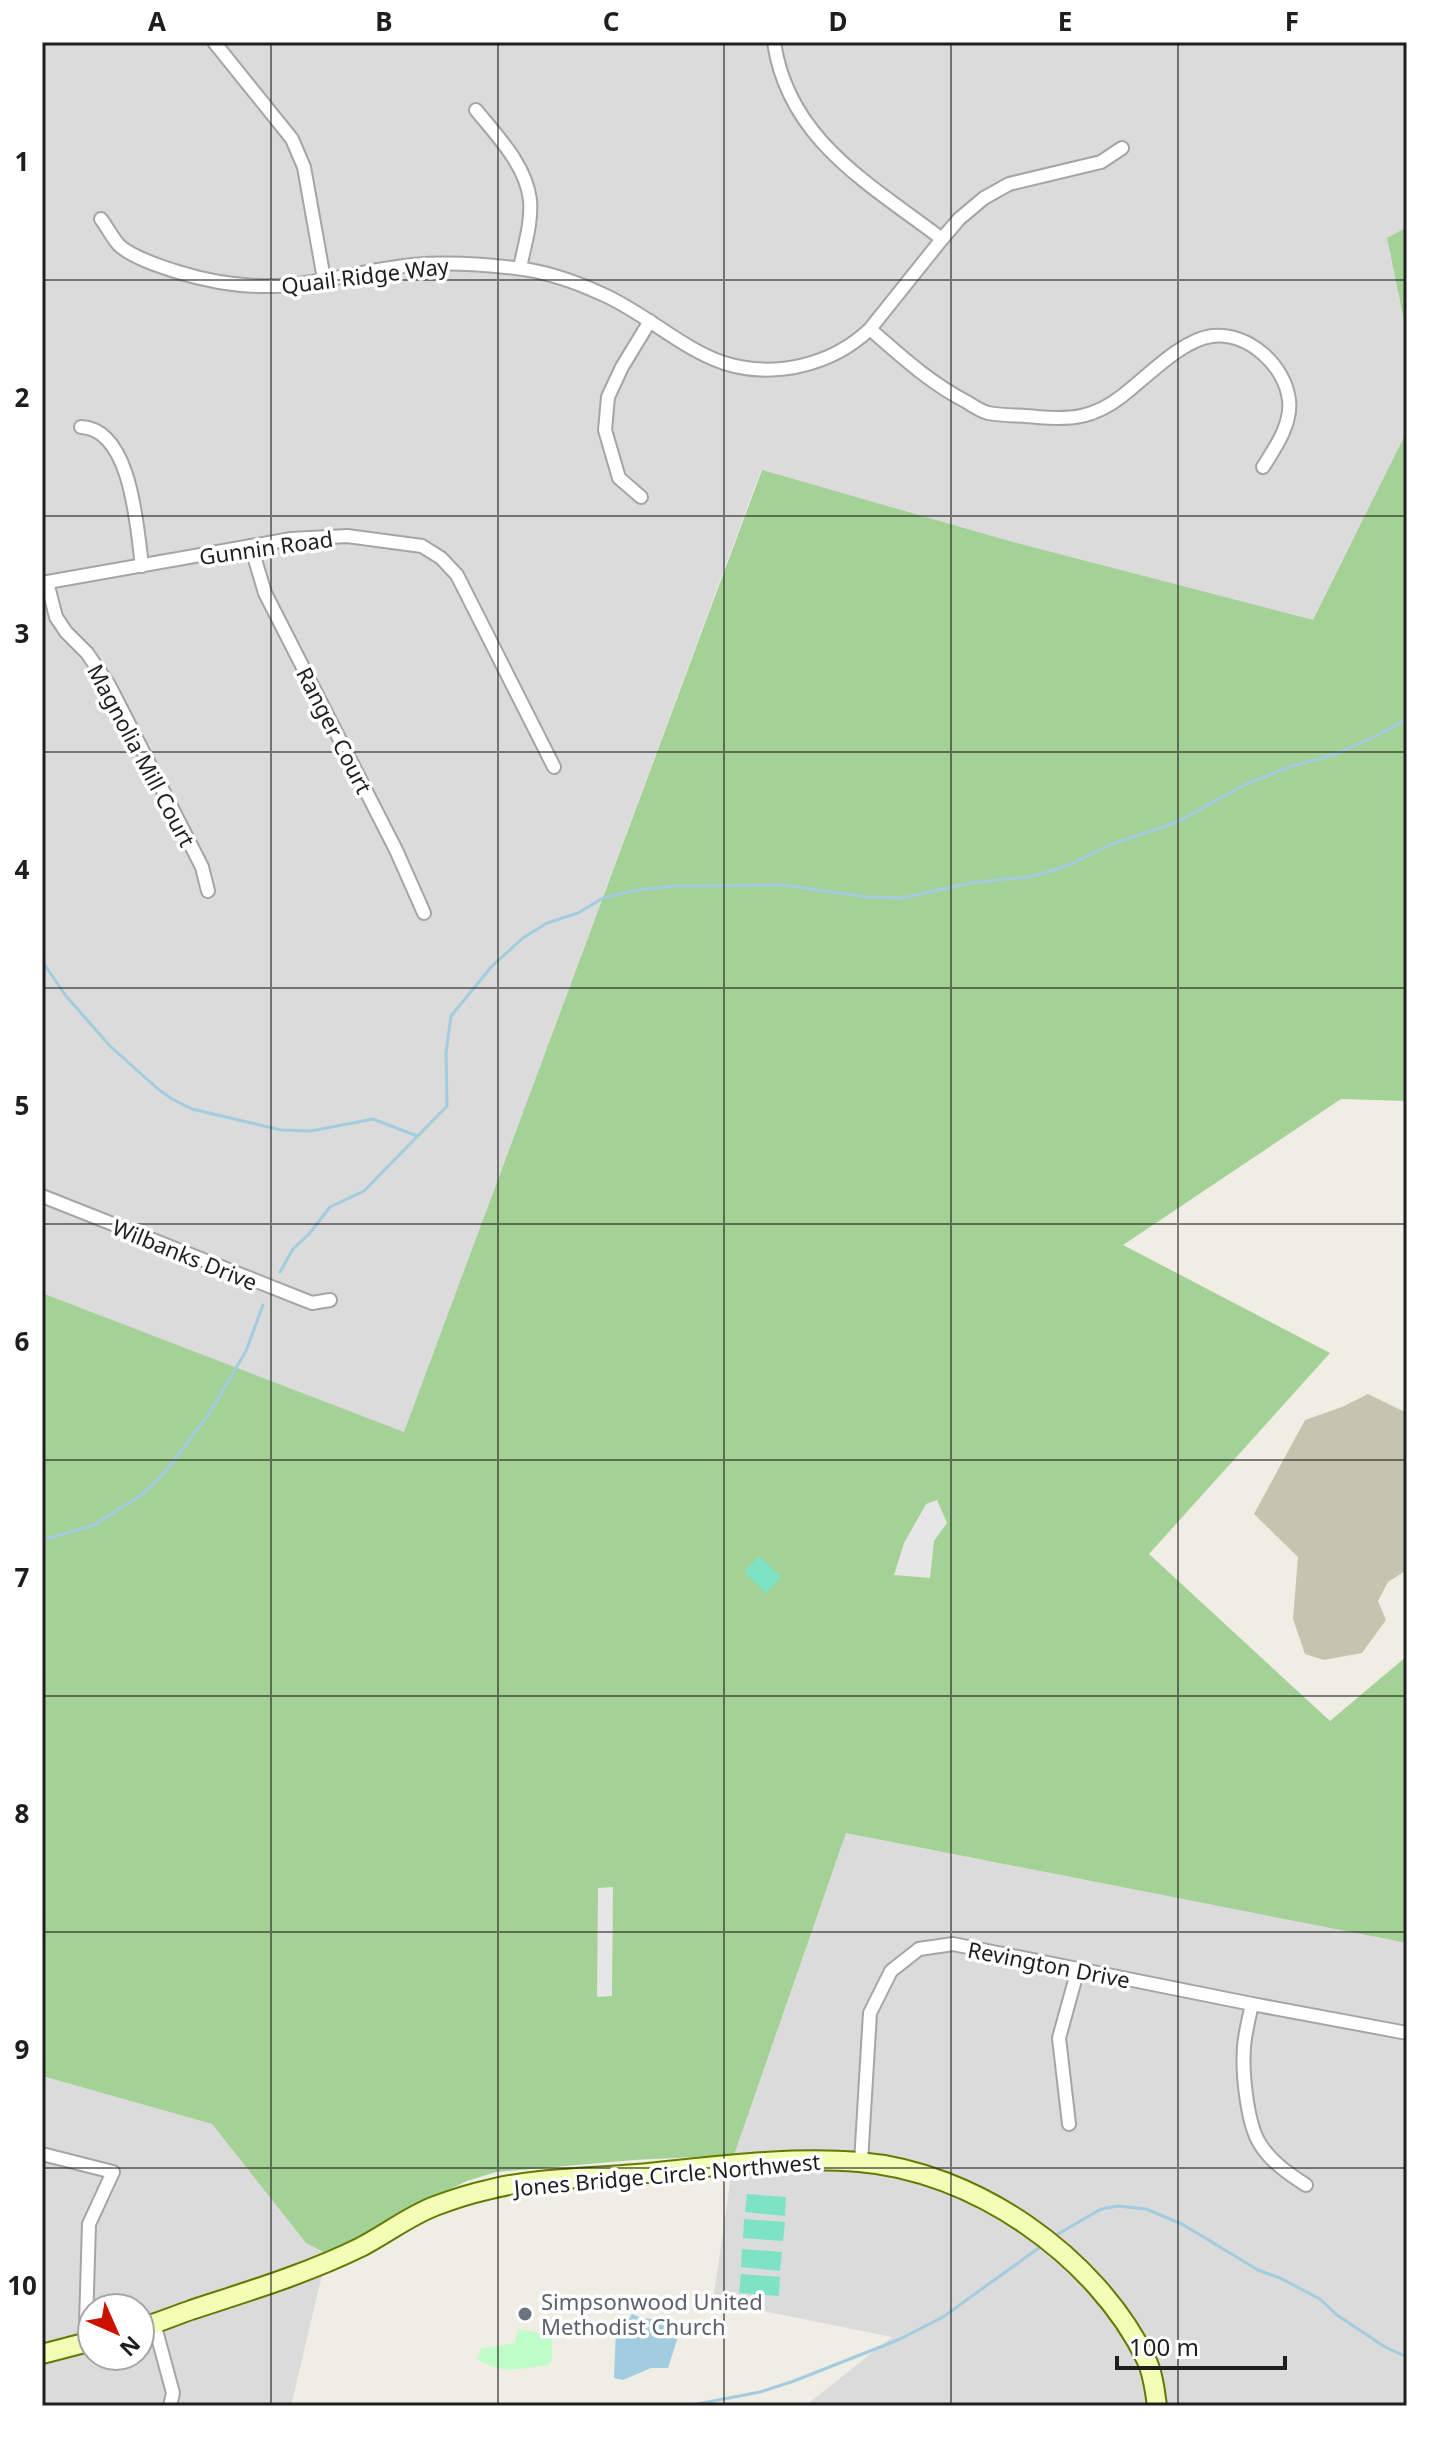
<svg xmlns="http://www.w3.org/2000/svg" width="1449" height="2448" font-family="'Noto Sans',sans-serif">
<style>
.residential{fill:#dcdbdb;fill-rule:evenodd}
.construction{fill:#c3c5af}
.forest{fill:#a3d196}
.park{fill:#befcc8}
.pitch{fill:#7de3c4}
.parking{fill:#e6e6e6}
.water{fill:#a2cce0}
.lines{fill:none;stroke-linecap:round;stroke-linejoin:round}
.stream{stroke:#a2cce0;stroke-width:3}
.street-casing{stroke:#a5a5a5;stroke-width:16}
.secondary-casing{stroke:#637a00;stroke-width:22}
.street{stroke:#fff;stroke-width:12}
.secondary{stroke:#f3fdb5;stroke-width:18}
.grid{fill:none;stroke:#1e1e1e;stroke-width:2;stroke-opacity:0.55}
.worship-dot{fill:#6b7280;stroke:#fff;stroke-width:3}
.labels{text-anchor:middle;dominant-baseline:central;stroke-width:7;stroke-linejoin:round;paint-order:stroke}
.street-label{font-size:22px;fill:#1e1e1e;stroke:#fff}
.worship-label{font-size:22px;fill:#5b616d;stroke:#fff;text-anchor:start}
.neatline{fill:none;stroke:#1e1e1e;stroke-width:3}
.grid-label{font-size:26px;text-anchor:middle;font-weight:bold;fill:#1e1e1e}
</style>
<rect width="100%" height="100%" fill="#f0ede4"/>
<g class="residential">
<path d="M 42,42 L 1407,42 L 1407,227 L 1387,238 L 1407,335 L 1407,431 L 1314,621 L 1013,542 L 761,470 L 404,1433 L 42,1293 Z"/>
<path d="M 846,1833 L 1407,1943 L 1407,2406 L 805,2406 L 892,2337 L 713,2301 L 734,2155 Z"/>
<path d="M 42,2076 L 212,2124 L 306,2243 L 327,2254 L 291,2406 L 42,2406 ZM 92,2308 L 140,2308 L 140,2356 L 92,2356 Z"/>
</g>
<path class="construction" d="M 1368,1394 L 1407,1413 L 1407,1570 L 1388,1582 L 1378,1601 L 1386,1620 L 1362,1653 L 1324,1660 L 1305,1654 L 1293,1619 L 1298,1557 L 1254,1514 L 1305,1420 L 1342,1407 Z"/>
<g class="forest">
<path d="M 1407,227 L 1407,335 L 1387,238 Z"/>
<path d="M 1407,431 L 1407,1101 L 1341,1099 L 1123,1245 L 1330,1353 L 1149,1554 L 1330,1721 L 1407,1656 L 1407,1943 L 846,1833 L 734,2155 L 634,2160 L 496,2172 L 467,2181 L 427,2200 L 327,2254 L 306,2243 L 212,2124 L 42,2076 L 42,1293 L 404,1432 L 762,470 L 1013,542 L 1313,620 Z"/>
</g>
<path class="park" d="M 518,2329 L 552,2335 L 552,2360 L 548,2365 C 519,2368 503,2376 476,2358 L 481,2353 L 480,2349 L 515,2343 Z"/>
<g class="pitch">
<path d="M 759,1556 L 781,1577 L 766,1593 L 744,1572 Z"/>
<path d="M 747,2194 L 786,2197 L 785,2216 L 745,2212 Z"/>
<path d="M 744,2219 L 785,2222 L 783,2241 L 743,2238 Z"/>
<path d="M 742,2249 L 782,2252 L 780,2271 L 741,2267 Z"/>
<path d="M 741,2274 L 780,2277 L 779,2296 L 739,2293 Z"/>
</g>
<g class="parking">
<path d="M 937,1500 L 947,1523 L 934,1541 L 930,1578 L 894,1575 L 904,1543 L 926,1504 Z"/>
<path d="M 613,1887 L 612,1996 L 597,1997 L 598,1888 Z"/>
</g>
<path class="water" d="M 632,2314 C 647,2322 666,2318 683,2321 L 668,2368 L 651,2368 L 623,2380 L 614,2378 L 616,2329 L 622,2330 Z"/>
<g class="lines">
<g class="stream">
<path d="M 42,961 L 66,996 L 110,1046 L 158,1089 L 172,1099 L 192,1109 L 281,1130 L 311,1131 L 373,1119 L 417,1136"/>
<path d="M 280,1272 L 293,1249 L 309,1234 L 330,1207 L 364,1191 L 447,1106 L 446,1053 L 451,1016 L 492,966 L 523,938 L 547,923 L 578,913 L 603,898 L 631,891 L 673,886 L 782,885 L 868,897 L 902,898 L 971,883 L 1034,876 L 1069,865 L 1112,844 L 1175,823 L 1244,785 L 1292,766 L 1336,754 L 1376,736 L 1407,719"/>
<path d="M 42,1540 L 94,1525 L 143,1494 L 165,1472 L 209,1414 L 246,1351 L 263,1305"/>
<path d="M 1053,2237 L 1101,2209 L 1118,2206 L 1146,2209 L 1182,2224 L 1258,2270 L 1280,2278 L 1320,2299 L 1337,2315 L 1385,2347 L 1407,2357"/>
<path d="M 687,2406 L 760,2392 L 794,2381 L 898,2340 L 943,2317 L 1040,2247"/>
</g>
<defs>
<g id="street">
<path d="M 214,42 L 292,139 L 304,167 L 324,279"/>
<path d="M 774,42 C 788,140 870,184 942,239"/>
<path d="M 476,110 C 497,136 526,165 530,200 C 532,223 524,247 520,268"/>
<path d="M 101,219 C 107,227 112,237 118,244 C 130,257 162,267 178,272 C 210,282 241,287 274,286 C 320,284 366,270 412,265 C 446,262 481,264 515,268 C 544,271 576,282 602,294 C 644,312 680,348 724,363 C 775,379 832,365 870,329 L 942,239 L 959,219 L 984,198 L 1009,184 L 1101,162 L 1122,148"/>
<path d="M 870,329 C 901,356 930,383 967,402 C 973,406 981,411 988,413 C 1004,416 1021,415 1037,417 C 1071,420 1094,418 1122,396 C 1147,377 1181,340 1212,336 C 1248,332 1285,365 1289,400 C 1292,424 1275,448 1263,467"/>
<path d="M 81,427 C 132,429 137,529 142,566"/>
<path d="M 641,497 L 619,478 L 605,430 L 608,397 L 622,367 L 650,321"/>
<path d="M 251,546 L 265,593 L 396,850 L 424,913"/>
<path d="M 47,582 L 56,617 L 66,632 L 87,653 L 109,685 L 202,867 L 208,891"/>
<path d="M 42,583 L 291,539 L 347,536 L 422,546 L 441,558 L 457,575 L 554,767"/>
<path d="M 42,1196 L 312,1303 L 330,1300"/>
<path d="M 1252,2004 C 1249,2018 1245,2033 1244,2047 C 1242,2072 1247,2124 1260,2144 C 1271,2162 1289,2174 1306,2185"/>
<path d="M 1069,2124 L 1059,2038 L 1078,1969"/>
<path d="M 42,2154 L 113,2172 L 89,2224 L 86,2324 L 90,2342"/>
<path d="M 861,2162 L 870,2013 L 891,1971 L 919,1949 L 953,1944 L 1252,2004 L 1407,2033"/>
<path d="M 154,2323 L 173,2393 L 170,2406"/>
</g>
<g id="secondary">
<path d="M 140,2328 C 157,2323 174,2316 191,2310 C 249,2291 306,2274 361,2247 C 386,2234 409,2216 435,2206 C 451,2200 469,2194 487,2190 C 531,2178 590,2178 636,2174 C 710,2167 786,2156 859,2162 C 974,2171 1096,2256 1146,2359 C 1153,2373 1155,2391 1157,2406"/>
<path d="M 42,2354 L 92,2341"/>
</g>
</defs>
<use href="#street" class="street-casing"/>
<use href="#secondary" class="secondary-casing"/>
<use href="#street" class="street"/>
<use href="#secondary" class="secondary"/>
</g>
<path class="grid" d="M 271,42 L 271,2406M 498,42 L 498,2406M 724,42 L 724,2406M 951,42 L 951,2406M 1178,42 L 1178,2406M 42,280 L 1407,280M 42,516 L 1407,516M 42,752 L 1407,752M 42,988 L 1407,988M 42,1224 L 1407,1224M 42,1460 L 1407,1460M 42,1696 L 1407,1696M 42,1932 L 1407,1932M 42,2168 L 1407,2168"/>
<circle class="worship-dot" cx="525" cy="2314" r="8"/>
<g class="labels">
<g class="street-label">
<text transform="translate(365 275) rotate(-7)">Quail Ridge Way</text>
<text transform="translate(266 547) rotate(-8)">Gunnin Road</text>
<text transform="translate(335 730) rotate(63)">Ranger Court</text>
<text transform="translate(142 755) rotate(62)">Magnolia Mill Court</text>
<text transform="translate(185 1254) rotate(22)">Wilbanks Drive</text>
<text transform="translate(1049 1964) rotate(11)">Revington Drive</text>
<text transform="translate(667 2174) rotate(-5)">Jones Bridge Circle Northwest</text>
</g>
<g class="worship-label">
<text x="541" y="2301">Simpsonwood United<tspan x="541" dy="25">Methodist Church</tspan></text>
</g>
</g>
<rect width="1449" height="2448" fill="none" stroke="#ffffff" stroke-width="88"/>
<g transform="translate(116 2332) rotate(135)"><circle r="38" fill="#ffffff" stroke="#a5a5a5" stroke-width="2"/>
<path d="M0-6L14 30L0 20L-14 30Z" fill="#cc1100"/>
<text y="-12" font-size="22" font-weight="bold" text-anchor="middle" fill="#1e1e1e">N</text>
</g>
<path d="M1117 2356v12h168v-12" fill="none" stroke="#1e1e1e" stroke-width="4"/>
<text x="1129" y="2356" font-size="24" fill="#1e1e1e" stroke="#ffffff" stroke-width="6" paint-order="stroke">100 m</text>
<rect x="44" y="44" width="1361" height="2360" class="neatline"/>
<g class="grid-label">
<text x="157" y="31">A</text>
<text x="384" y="31">B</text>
<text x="611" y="31">C</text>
<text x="838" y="31">D</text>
<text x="1065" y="31">E</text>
<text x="1292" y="31">F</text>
<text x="22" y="171">1</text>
<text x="22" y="407">2</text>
<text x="22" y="643">3</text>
<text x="22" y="879">4</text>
<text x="22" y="1115">5</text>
<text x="22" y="1351">6</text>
<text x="22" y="1587">7</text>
<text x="22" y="1823">8</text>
<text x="22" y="2059">9</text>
<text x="22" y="2295">10</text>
</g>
</svg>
